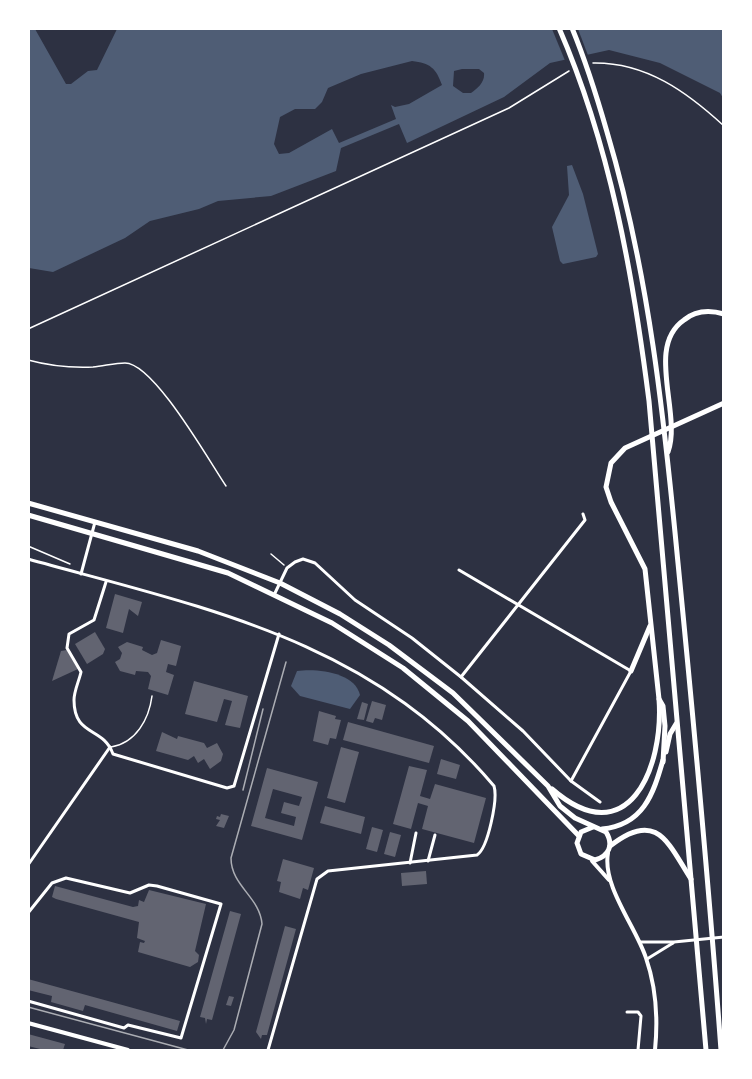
<svg xmlns="http://www.w3.org/2000/svg" width="752" height="1079" font-family="Poppins,sans-serif">
<style>
.water{fill:#4f5d75;fill-rule:evenodd}
.pier{fill:#2d3142}
.building{fill:#626471;fill-rule:evenodd}
.lines{fill:none;stroke-linecap:round;stroke-linejoin:round}
.path{stroke:#fff;stroke-width:1.5}
.service{stroke:#fff;stroke-width:1.5}
.minor{stroke:#fff;stroke-width:3}
.tertiary{stroke:#fff;stroke-width:4}
.primary{stroke:#fff;stroke-width:5}
.trunk{stroke:#fff;stroke-width:5}
.tram{stroke:#abadb3;stroke-width:1.5}
</style>
<rect width="100%" height="100%" fill="#2d3142"/>
<g class="water">
<path d="M 29,29 L 35,29 L 66,84 L 71,84 L 88,71 L 97,70 L 117,29 L 723,29 L 723,98 L 720,93 L 660,63 L 609,50 L 550,63 L 504,97 L 407,143 L 399,124 L 341,148 L 336,171 L 271,196 L 218,201 L 199,209 L 150,221 L 125,238 L 53,272 L 29,268 ZM 412,61 C 430,63 436,68 442,85 L 409,104 L 395,107 L 391,105 L 396,119 L 339,143 L 332,129 L 289,153 L 279,154 L 274,144 L 280,117 L 295,109 L 315,109 L 322,102 L 328,88 L 361,74 ZM 462,69 L 479,69 L 484,73 C 485,82 478,88 471,93 L 463,93 L 453,86 L 454,71 Z"/>
<path d="M 572,165 L 583,194 L 598,254 L 596,257 L 563,264 L 560,261 L 552,227 L 569,195 L 567,166 Z"/>
<path d="M 297,671 C 316,668 355,672 360,695 L 350,709 L 300,696 L 291,686 Z"/>
</g>
<path class="pier" d="M 552,29 L 578,29 L 589,58 L 566,63 Z"/>
<g class="building">
<path d="M 115,594 L 142,602 L 138,616 L 129,609 L 123,633 L 106,628 Z"/>
<path d="M 95,632 L 105,649 L 103,654 L 87,664 L 75,644 Z"/>
<path d="M 161,640 L 181,646 L 176,666 L 168,664 L 166,672 L 174,675 L 168,695 L 148,689 L 151,676 L 148,672 L 136,671 L 135,675 L 120,671 L 115,662 L 120,659 L 122,653 L 118,647 L 127,642 L 143,647 L 142,650 L 152,655 L 157,653 Z"/>
<path d="M 67,650 L 78,669 L 52,681 L 61,651 Z"/>
<path d="M 194,681 L 248,696 L 240,728 L 225,725 L 232,701 L 224,699 L 217,722 L 185,714 Z"/>
<path d="M 372,701 L 386,705 L 382,720 L 375,718 L 373,723 L 366,721 Z"/>
<path d="M 362,702 L 368,704 L 364,720 L 357,719 Z"/>
<path d="M 319,711 L 336,716 L 335,719 L 341,720 L 336,739 L 330,738 L 328,745 L 313,741 Z"/>
<path d="M 348,722 L 434,746 L 429,763 L 343,740 Z"/>
<path d="M 162,732 L 177,739 L 178,736 L 204,743 L 207,748 L 217,743 L 223,754 L 221,761 L 210,769 L 204,759 L 198,763 L 194,756 L 188,760 L 156,751 Z"/>
<path d="M 341,747 L 359,752 L 345,803 L 327,798 Z"/>
<path d="M 441,759 L 460,765 L 456,779 L 437,774 Z"/>
<path d="M 409,766 L 427,770 L 420,796 L 430,799 L 435,784 L 486,798 L 474,843 L 422,829 L 428,806 L 418,803 L 411,829 L 393,824 Z"/>
<path d="M 267,768 L 318,782 L 302,840 L 251,826 ZM 273,789 L 302,797 L 299,806 L 284,802 L 281,813 L 296,817 L 294,826 L 265,818 Z"/>
<path d="M 325,806 L 365,817 L 361,834 L 320,823 Z"/>
<path d="M 221,814 L 229,816 L 224,828 L 216,826 L 220,820 L 216,819 L 217,816 L 220,817 Z"/>
<path d="M 372,827 L 383,830 L 377,852 L 366,849 Z"/>
<path d="M 390,832 L 401,835 L 395,857 L 384,854 Z"/>
<path d="M 283,859 L 314,868 L 308,890 L 303,888 L 300,899 L 279,892 L 281,882 L 277,881 Z"/>
<path d="M 426,871 L 427,884 L 402,886 L 401,873 Z"/>
<path d="M 55,886 L 133,907 L 138,906 L 139,900 L 144,902 L 149,890 L 206,904 L 195,951 L 199,955 L 198,962 L 190,967 L 138,952 L 140,942 L 144,943 L 145,941 L 137,938 L 139,922 L 56,899 L 52,897 Z"/>
<path d="M 230,911 L 241,914 L 212,1020 L 207,1019 L 206,1024 L 205,1018 L 200,1017 Z"/>
<path d="M 285,926 L 296,929 L 267,1035 L 262,1035 L 261,1039 L 256,1032 Z"/>
<path d="M 28,979 L 108,1001 L 180,1021 L 177,1031 L 85,1005 L 83,1011 L 51,1002 L 52,996 L 28,990 Z"/>
<path d="M 229,996 L 234,997 L 231,1006 L 226,1005 Z"/>
<path d="M 28,1034 L 65,1044 L 63,1050 L 44,1050 L 28,1046 Z"/>
</g>
<g class="lines">
<g class="path">
<path d="M 593,63 C 646,62 687,92 724,126"/>
<path d="M 28,329 L 509,108 L 569,71"/>
<path d="M 28,360 C 50,366 71,368 93,367 C 104,366 115,363 125,363 C 154,363 209,461 226,486"/>
<path d="M 28,546 L 70,564"/>
<path d="M 271,554 L 284,565"/>
</g>
<path class="service" d="M 111,747 C 136,743 149,719 152,696"/>
<g class="minor">
<path d="M 28,559 C 204,608 370,639 494,786 C 498,799 488,848 477,855 L 328,871 L 317,879 L 268,1050"/>
<path d="M 459,570 L 631,671 L 571,781"/>
<path d="M 81,574 L 95,522"/>
<path d="M 106,582 L 94,620 L 69,634 L 67,648 L 81,672 C 79,681 74,691 74,700 C 74,737 103,726 113,754 L 227,788 L 234,786 L 279,634"/>
<path d="M 275,593 L 287,568 L 295,562 L 303,559 L 315,563 L 355,600 L 412,638 L 461,677 L 523,731 L 571,781 L 600,802"/>
<path d="M 461,677 L 585,520 L 583,514"/>
<path d="M 428,861 L 435,835"/>
<path d="M 410,863 L 416,833"/>
<path d="M 28,865 L 110,747"/>
<path d="M 28,913 L 52,883 L 66,878 L 130,893 L 149,885 L 157,886 L 221,904 L 181,1038 L 128,1025 L 124,1028 L 28,1001"/>
<path d="M 640,942 L 674,942 L 724,937"/>
<path d="M 647,959 L 673,943"/>
<path d="M 627,1012 L 638,1012 L 641,1016 L 638,1050"/>
</g>
<g class="tertiary">
<path d="M 608,853 C 602,886 636,927 646,958 C 656,987 658,1020 655,1050"/>
<path d="M 592,861 L 609,880"/>
<path d="M 28,1023 L 128,1050"/>
</g>
<g class="primary">
<path d="M 28,503 L 198,551 L 280,583 L 340,614 L 389,645 L 453,693 L 548,786 L 560,806 L 575,818 L 606,832 C 614,845 609,856 595,860 L 581,854 L 577,843 L 581,832 L 593,827"/>
<path d="M 28,515 L 228,573 L 332,623 L 403,668 L 468,721 L 579,836"/>
<path d="M 552,789 C 628,855 664,768 659,699"/>
</g>
<g class="trunk">
<path d="M 559,28 C 610,145 633,275 649,401 L 706,1050"/>
<path d="M 572,28 C 586,62 597,97 607,132 C 649,273 664,417 678,563 C 694,725 709,888 721,1050"/>
<path d="M 668,452 C 682,413 645,347 684,320 C 695,311 710,310 724,314"/>
<path d="M 631,671 L 650,626"/>
<path d="M 666,752 L 670,734 L 676,724"/>
<path d="M 663,762 L 665,726 L 663,706 L 659,699 L 645,569 L 611,502 L 606,487 L 611,463 L 625,448 L 724,403"/>
<path d="M 602,829 C 643,825 653,795 663,760"/>
<path d="M 610,846 C 657,809 668,843 691,879"/>
</g>
<g class="tram">
<path d="M 243,790 L 263,709"/>
<path d="M 28,1007 L 188,1050"/>
<path d="M 223,1050 L 234,1030 L 262,924 C 260,897 231,886 231,858 L 286,662"/>
</g>
</g>
<rect width="752" height="1079" fill="none" stroke="#ffffff" stroke-width="60"/>
</svg>
